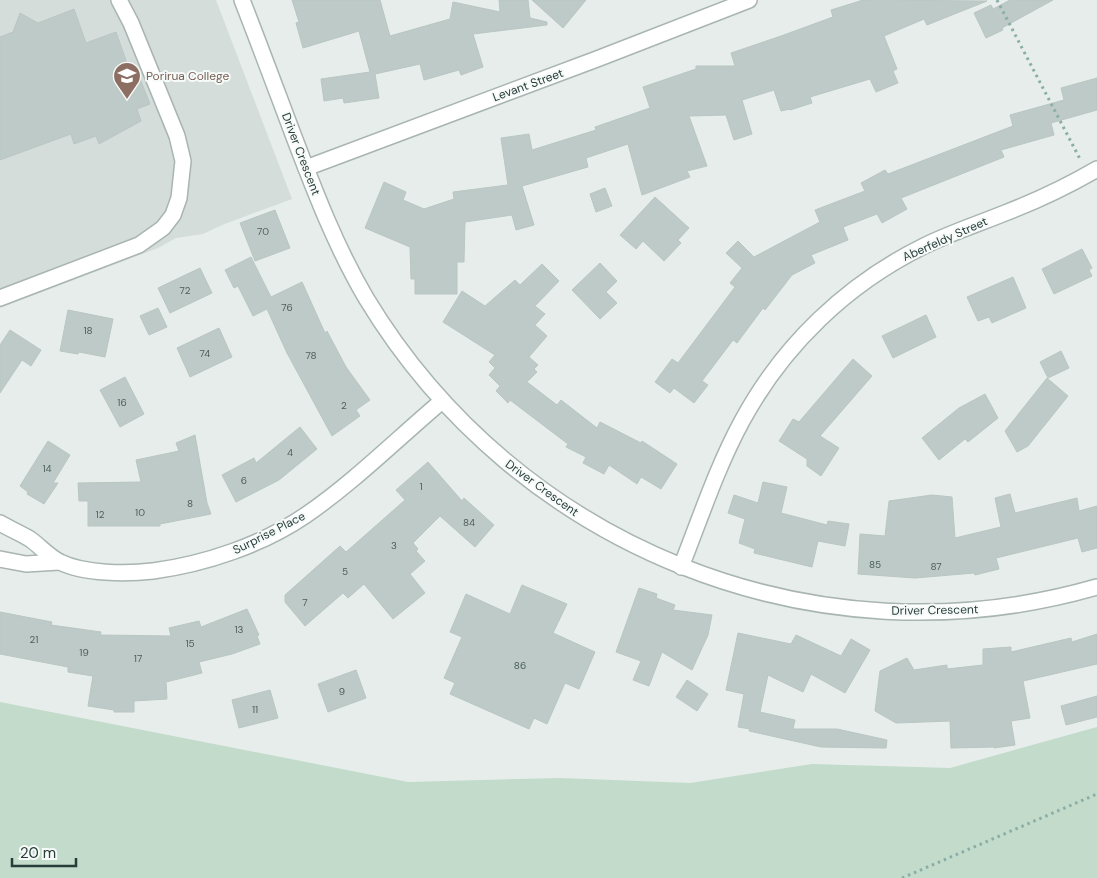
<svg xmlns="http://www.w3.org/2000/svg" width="1097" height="878" font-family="'DM Sans',sans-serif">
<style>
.built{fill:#d4ddda}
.green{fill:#c2dbcb}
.building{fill:#becac7;stroke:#b9c6c2}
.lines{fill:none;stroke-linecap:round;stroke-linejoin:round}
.minor-casing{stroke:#a9b5b2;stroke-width:18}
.path{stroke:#8aada5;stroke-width:3;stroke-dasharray:2.5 4;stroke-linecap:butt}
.minor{stroke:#fff;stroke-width:15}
.labels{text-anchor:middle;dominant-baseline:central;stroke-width:4;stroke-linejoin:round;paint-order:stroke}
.number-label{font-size:10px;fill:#4d605c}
.education-label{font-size:12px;fill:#785e54;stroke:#f6faf8;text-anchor:start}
.street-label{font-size:12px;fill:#273d39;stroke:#f6faf8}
</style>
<rect width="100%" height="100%" fill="#e6edeb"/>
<path class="built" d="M 0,0 L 216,0 L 292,199 L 222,225 L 203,234 L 176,238 L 158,248 L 0,308 Z"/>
<path class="green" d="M 0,702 L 408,782 L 560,778 L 690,783 L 812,764 L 950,768 L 1097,727 L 1097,878 L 0,878 Z"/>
<g class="building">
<path d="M 292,0 L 380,0 L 390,36 L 450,19 L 453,2 L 500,12 L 499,0 L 528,0 L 530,18 L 547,22 L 547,25 L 473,34 L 483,67 L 461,75 L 459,70 L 424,80 L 420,64 L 375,74 L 379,98 L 344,103 L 343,98 L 324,101 L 321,79 L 370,72 L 359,31 L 303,48 L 296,23 L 299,22 Z"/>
<path d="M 532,0 L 586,0 L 563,28 Z"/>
<path d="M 863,0 L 987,1 L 927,25 L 924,19 L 884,36 L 897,69 L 893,71 L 898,83 L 876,92 L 870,79 L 810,97 L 812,103 L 790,110 L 790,109 L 781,111 L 774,90 L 742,100 L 752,134 L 734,140 L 726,115 L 689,116 L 707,166 L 687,171 L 690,177 L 642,195 L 628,144 L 586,158 L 588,167 L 522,186 L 534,225 L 516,230 L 512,215 L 465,222 L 464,262 L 457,262 L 457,294 L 415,294 L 415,279 L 411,279 L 410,247 L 365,228 L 384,182 L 406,192 L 403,200 L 424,209 L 454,199 L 453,192 L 508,185 L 501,138 L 529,134 L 532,150 L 596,130 L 595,127 L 650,108 L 643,87 L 696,69 L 696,66 L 735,66 L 731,53 L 781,36 L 833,17 L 831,10 Z"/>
<path d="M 1010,0 L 1053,0 L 1002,28 L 1003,30 L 986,38 L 974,13 L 991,5 L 993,9 Z"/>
<path d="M 74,9 L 86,43 L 116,32 L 129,69 L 135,66 L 150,104 L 137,109 L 141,121 L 99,144 L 96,136 L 74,144 L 71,134 L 0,160 L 0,37 L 13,32 L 20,13 L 38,23 Z"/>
<path d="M 1097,78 L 1097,110 L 1051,123 L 1054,135 L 1001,150 L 1004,157 L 901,198 L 907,209 L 882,223 L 877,214 L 843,227 L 848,240 L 811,255 L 815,263 L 792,275 L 765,310 L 763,308 L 737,343 L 733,340 L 702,381 L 708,385 L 694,403 L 674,388 L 670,393 L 655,382 L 672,359 L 678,363 L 735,287 L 730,283 L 742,268 L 726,253 L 738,241 L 754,257 L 820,222 L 815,210 L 865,191 L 861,183 L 885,170 L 888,174 L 1013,126 L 1010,115 L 1064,100 L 1061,88 Z"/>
<path d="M 605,188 L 612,206 L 596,212 L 590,194 Z"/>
<path d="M 655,197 L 689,228 L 678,240 L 681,243 L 664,261 L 643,241 L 636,249 L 620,235 Z"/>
<path d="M 275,210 L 290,248 L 255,261 L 240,223 Z"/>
<path d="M 1082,249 L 1092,268 L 1089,270 L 1092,276 L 1054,294 L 1042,269 Z"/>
<path d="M 251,257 L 271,297 L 302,282 L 325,333 L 327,331 L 346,367 L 370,400 L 356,410 L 360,416 L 332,436 L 287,353 L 267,309 L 253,316 L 238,286 L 234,288 L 225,270 Z"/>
<path d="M 600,263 L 617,281 L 606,292 L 617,303 L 600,319 L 572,290 Z"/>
<path d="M 542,264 L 559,281 L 535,306 L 545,314 L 535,325 L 547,336 L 529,357 L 538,365 L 534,369 L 537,372 L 527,382 L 557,405 L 561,400 L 597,428 L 600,422 L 641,443 L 642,441 L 677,464 L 661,489 L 641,477 L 637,484 L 609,465 L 604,474 L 583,463 L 586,457 L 566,447 L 568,444 L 510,400 L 508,403 L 496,391 L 500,386 L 489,375 L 495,368 L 489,362 L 495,355 L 443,322 L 462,291 L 485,306 L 515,280 L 520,285 Z"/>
<path d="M 200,268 L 212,293 L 170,313 L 158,288 Z"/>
<path d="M 1013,277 L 1026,308 L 992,323 L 989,317 L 978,321 L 967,297 Z"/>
<path d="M 158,308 L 167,327 L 149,335 L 140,316 Z"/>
<path d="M 68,310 L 113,319 L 105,357 L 79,352 L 78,354 L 60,351 Z"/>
<path d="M 926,315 L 936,337 L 893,358 L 882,336 Z"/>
<path d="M 219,328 L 232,357 L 190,377 L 177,348 Z"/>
<path d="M 10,330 L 41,350 L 31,366 L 22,360 L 0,393 L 0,345 Z"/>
<path d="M 1061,351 L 1069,368 L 1048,378 L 1040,362 Z"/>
<path d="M 853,359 L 872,376 L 820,436 L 839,448 L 821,476 L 807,466 L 807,459 L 779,441 L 793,419 L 799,422 Z"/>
<path d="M 125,377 L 144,414 L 120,427 L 100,390 Z"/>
<path d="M 1047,378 L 1068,396 L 1028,446 L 1017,452 L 1005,431 Z"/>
<path d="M 985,394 L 998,418 L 968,442 L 965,439 L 939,460 L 922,438 L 959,408 Z"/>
<path d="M 300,427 L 317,449 L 279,480 L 236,502 L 222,475 L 254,458 L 256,463 Z"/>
<path d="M 195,435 L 207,503 L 211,514 L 160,524 L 160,526 L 88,526 L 88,501 L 79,501 L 78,483 L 141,482 L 136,460 L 179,451 L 176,443 Z"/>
<path d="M 48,441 L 70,455 L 53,483 L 58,483 L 44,504 L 27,494 L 28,492 L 20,486 Z"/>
<path d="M 428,462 L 462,501 L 464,498 L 494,525 L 475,547 L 440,516 L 413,543 L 418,549 L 416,551 L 425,561 L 410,574 L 425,593 L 393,619 L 364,584 L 348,598 L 343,593 L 305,626 L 285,602 L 285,595 L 340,546 L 346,552 L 405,500 L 396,490 Z"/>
<path d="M 763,482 L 787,487 L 781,513 L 827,525 L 828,521 L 849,524 L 845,546 L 818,541 L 812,567 L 754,553 L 755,549 L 739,543 L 745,519 L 728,513 L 734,495 L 758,503 Z"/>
<path d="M 1010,494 L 1015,513 L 1077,498 L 1079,511 L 1097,506 L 1097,548 L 1082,552 L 1078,538 L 996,558 L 999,569 L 975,575 L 974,573 L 915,578 L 858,574 L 860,534 L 885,536 L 889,501 L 932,495 L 952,497 L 955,538 L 1001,527 L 995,498 Z"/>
<path d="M 522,585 L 567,604 L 553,633 L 595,652 L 579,689 L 565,683 L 547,724 L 534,718 L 529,729 L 450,694 L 455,683 L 444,678 L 462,637 L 450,632 L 466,594 L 510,614 Z"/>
<path d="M 639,588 L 657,594 L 656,598 L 675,605 L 673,610 L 712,615 L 708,635 L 692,670 L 662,652 L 649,686 L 633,680 L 641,661 L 616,652 Z"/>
<path d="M 247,609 L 259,635 L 257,636 L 260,644 L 232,654 L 199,662 L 202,673 L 166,682 L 167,699 L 134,701 L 134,712 L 114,712 L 114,710 L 88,706 L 93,676 L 68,672 L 68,667 L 0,654 L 0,612 L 52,622 L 51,625 L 101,632 L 100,635 L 171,636 L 169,628 L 199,621 L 201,627 Z"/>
<path d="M 738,633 L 791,644 L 796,635 L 841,656 L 851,639 L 870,650 L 845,693 L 811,674 L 803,692 L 768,675 L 760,712 L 795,720 L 793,729 L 837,729 L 887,740 L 886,748 L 821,747 L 749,731 L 750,729 L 738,727 L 744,694 L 726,690 Z"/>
<path d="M 1097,634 L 1097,664 L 1023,681 L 1030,718 L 1011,721 L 1015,745 L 994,748 L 994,747 L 951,748 L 950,721 L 896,723 L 875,711 L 880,671 L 907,658 L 914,670 L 947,665 L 947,669 L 983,665 L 983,649 L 1011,647 L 1011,652 L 1071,638 L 1072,642 Z"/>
<path d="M 356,670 L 366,698 L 328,712 L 318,684 Z"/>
<path d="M 687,680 L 708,694 L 697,711 L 676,697 Z"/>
<path d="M 270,690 L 278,718 L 239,728 L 232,700 Z"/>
<path d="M 1097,696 L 1097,717 L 1066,725 L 1061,706 Z"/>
</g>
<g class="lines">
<defs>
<g id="minor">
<path d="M 242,0 C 260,46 277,92 294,137 C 315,192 336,247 366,298 C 517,548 816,668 1097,587"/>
<path d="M 306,168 L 597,59 L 749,0"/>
<path d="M 0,298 L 139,245 L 163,228 L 173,215 L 179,198 L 183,161 L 177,136 L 131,23 L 119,0"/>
<path d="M 0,523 C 10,529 20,533 30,539 C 40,546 49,557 60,562 C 84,574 127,574 153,571 C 205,564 262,545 306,515 C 354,482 397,439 442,401"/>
<path d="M 0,559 L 26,564 L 59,562"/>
<path d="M 681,567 C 700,519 717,467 742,421 C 783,345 847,284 924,246 C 950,233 978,224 1005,213 C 1036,201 1068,186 1097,169"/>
</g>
</defs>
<use href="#minor" class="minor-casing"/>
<g class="path">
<path d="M 997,0 L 1080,159"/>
<path d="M 902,878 L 1097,794"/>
</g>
<use href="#minor" class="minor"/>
</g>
<defs>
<symbol id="school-pin" viewBox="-11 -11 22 30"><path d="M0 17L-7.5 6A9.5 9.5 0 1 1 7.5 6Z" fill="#8d6e63" stroke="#f6faf8"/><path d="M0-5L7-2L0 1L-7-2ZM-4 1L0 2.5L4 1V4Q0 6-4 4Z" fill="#fff"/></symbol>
</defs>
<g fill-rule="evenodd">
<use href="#school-pin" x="111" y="60" width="32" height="43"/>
</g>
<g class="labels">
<g class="number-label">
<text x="263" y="231">70</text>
<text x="185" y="290">72</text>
<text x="287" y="307">76</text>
<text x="88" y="330">18</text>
<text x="205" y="353">74</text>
<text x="311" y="355">78</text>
<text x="122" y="402">16</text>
<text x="344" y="405">2</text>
<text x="290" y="452">4</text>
<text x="47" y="468">14</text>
<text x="244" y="480">6</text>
<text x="421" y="486">1</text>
<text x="190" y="503">8</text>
<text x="140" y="512">10</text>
<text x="100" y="514">12</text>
<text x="469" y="522">84</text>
<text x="394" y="545">3</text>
<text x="875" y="564">85</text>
<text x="936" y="566">87</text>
<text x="345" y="571">5</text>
<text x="305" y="602">7</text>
<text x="239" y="629">13</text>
<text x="34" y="639">21</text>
<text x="190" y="643">15</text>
<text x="84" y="652">19</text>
<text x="138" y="658">17</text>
<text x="520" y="665">86</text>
<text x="342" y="691">9</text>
<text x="255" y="709">11</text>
</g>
<g class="education-label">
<text x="146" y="76">Porirua College</text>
</g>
<g class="street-label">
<text transform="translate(528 85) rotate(-20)">Levant Street</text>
<text transform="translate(301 154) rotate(69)">Driver Crescent</text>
<text transform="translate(945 239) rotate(-24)">Aberfeldy Street</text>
<text transform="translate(542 488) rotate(36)">Driver Crescent</text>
<text transform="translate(269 533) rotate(-27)">Surprise Place</text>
<text transform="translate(935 610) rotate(-1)">Driver Crescent</text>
</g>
</g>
<path d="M12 858v8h64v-8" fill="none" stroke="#273d39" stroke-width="2.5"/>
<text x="20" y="858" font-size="15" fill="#273d39" stroke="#f6faf8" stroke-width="4" paint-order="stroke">20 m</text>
</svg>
